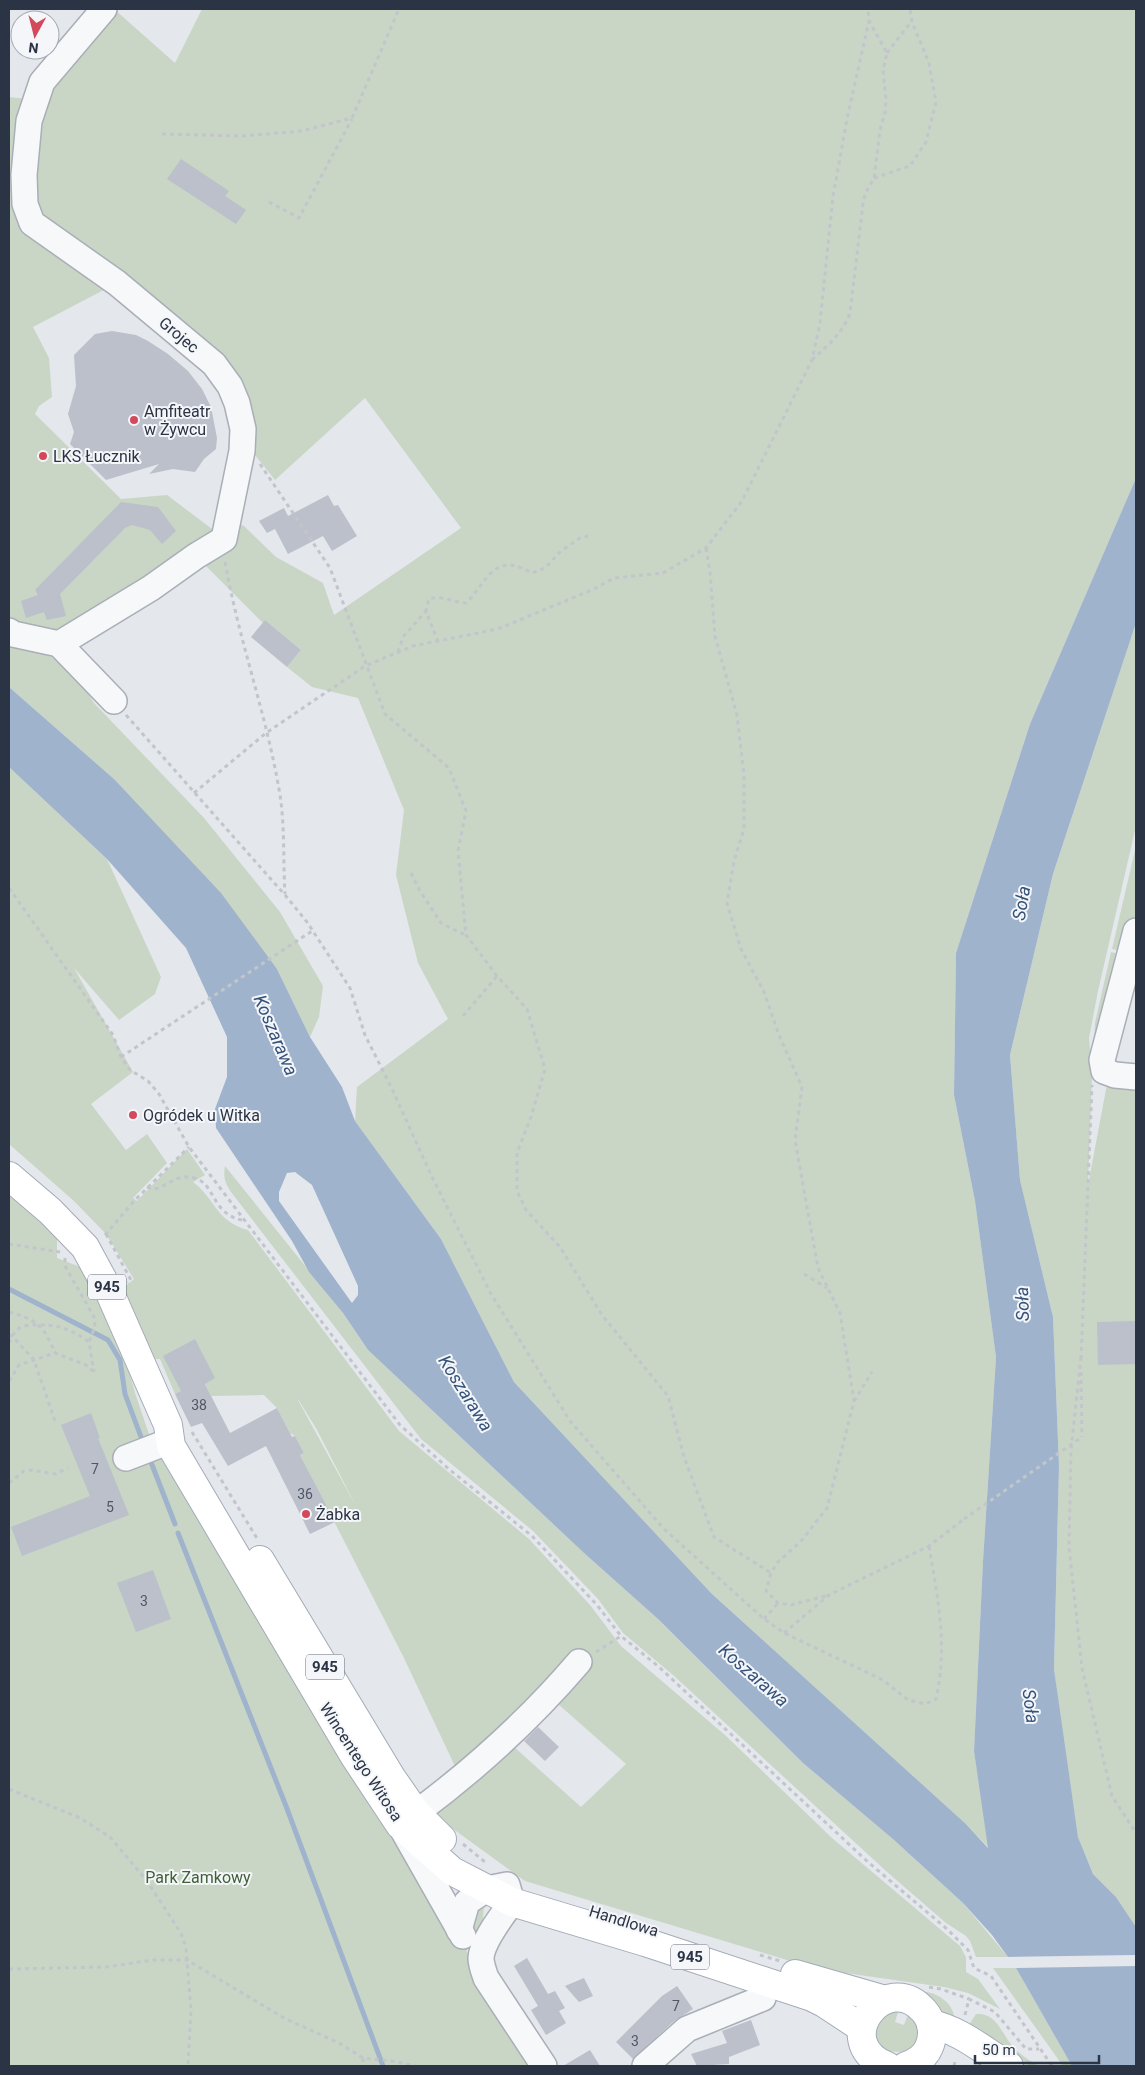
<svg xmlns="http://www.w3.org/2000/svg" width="1145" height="2075" font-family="Roboto,sans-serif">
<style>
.green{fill:#c9d6c5;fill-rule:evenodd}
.water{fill:#9fb4cc;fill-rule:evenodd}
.pier{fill:#e4e7ec}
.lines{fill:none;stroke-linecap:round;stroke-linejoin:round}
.stream{stroke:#9fb4cc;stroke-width:5}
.building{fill:#bbc0ca}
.minor-casing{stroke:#a9aeb7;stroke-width:28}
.major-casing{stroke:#a3abb8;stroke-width:30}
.path{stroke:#c2c5cb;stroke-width:3;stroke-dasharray:4 4;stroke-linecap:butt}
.minor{stroke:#f7f8fa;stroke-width:25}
.major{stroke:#fff;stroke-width:28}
.path-bridge{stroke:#c2c5cb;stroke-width:3;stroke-dasharray:4 4;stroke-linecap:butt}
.poi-dot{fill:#d1495b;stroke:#f4f6f9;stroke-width:2}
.labels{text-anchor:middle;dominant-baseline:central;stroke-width:4;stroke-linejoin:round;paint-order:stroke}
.number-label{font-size:14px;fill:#4f5766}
.shield{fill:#f4f6f9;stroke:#676e7b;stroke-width:1}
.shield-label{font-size:15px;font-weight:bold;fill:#2b3445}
.street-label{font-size:16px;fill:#2b3445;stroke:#f4f6f9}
.poi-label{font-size:16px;fill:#2b3445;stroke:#f4f6f9;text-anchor:start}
.park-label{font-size:16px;fill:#3f6138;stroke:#f4f6f9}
.water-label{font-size:18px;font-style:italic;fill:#34527a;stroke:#f4f6f9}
</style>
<rect width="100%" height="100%" fill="#e4e7ec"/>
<g class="green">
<path d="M 114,9 L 175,63 L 202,9 L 1136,9 L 1136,478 L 1030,724 L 956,953 L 954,1095 L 975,1201 L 996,1357 L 983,1561 L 974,1751 L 989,1848 L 966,1824 L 712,1594 L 514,1382 L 441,1239 L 355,1121 L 357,1087 L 448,1019 L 418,963 L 396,875 L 404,810 L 358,698 L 312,687 L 287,667 L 301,650 L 265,620 L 263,623 L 196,556 L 59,644 L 15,635 L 58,661 L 79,679 L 94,703 L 204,818 L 280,912 L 323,986 L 319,1017 L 310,1037 L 277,969 L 114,779 L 9,687 L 9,97 L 35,100 ZM 117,283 L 237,403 L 251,450 L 275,480 L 365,398 L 461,528 L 334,615 L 323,583 L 276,557 L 244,526 L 229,521 L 224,538 L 167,495 L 121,499 L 35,414 L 39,406 L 52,397 L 49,358 L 33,327 Z"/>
<path d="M 1136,623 L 1136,826 L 1098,991 L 1089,1038 L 1092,1076 L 1088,1185 L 1108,1079 L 1136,1080 L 1136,1927 L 1116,1897 L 1093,1874 L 1078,1837 L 1065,1752 L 1054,1669 L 1059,1466 L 1053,1317 L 1020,1180 L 1010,1055 L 1053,874 Z"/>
<path d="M 9,767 L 107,859 L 161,977 L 155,994 L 119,1020 L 74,968 L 133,1072 L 91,1104 L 126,1150 L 147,1134 L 167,1163 L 133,1198 L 137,1201 L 187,1149 L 205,1175 L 193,1182 C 216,1199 215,1221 248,1230 L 399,1431 L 529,1539 L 590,1605 L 621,1646 L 726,1736 L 832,1838 L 960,1946 L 966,1957 L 966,1972 L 978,1979 L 1000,2009 L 968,1993 L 944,1987 L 817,1969 L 525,1881 L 427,1810 L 461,1779 L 403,1656 L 300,1455 L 304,1453 L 295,1436 L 290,1433 L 277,1408 L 264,1395 L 211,1396 L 204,1381 L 175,1394 L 160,1359 L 155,1359 L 122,1289 L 134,1279 L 106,1234 L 74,1201 L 9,1144 ZM 298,1399 L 317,1430 L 357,1508 L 298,1400 ZM 549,1696 L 626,1764 L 581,1807 L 504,1738 Z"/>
<path d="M 1136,846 L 1136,913 L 1126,952 L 1112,949 Z"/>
<path d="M 1111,952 L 1124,955 L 1093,1056 L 1095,1023 Z"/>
<path d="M 225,1166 L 343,1313 L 368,1350 L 584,1553 L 658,1619 L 803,1763 L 894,1840 L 963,1903 L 1008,1957 L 976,1957 L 970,1941 L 966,1936 L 946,1923 L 886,1871 L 673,1675 L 623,1633 L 598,1599 L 533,1531 L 421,1439 L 231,1192 C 225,1183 223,1177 225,1166 Z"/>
<path d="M 9,1195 L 57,1237 L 57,1258 L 83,1268 L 123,1349 L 135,1393 L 151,1440 L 204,1519 L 424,1877 L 533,2066 L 9,2066 Z"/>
<path d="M 484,1904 L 482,1933 L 472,1936 L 468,1913 Z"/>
<path d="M 993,1968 L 1016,1968 L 1072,2066 L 1063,2066 Z"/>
<path d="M 917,1990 C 938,1993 955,2001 955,2025 L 941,2018 Z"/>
<path d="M 899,2009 L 895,2022 L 904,2025 L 909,2012 C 915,2018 916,2022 918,2029 C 926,2061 861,2061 878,2019 Z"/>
<path d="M 976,2014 C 998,2012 1002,2036 1015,2049 C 1022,2056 1031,2061 1038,2066 L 1030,2066 C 1012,2050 989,2038 967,2028 Z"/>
</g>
<path class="water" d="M 1136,478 L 1136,623 L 1053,874 L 1010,1055 L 1020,1180 L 1053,1317 L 1059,1466 L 1054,1669 L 1078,1837 L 1093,1874 L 1116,1897 L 1136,1927 L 1136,2066 L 1072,2066 L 1016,1968 L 992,1935 L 963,1903 L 894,1840 L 803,1763 L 658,1619 L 584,1553 L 368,1350 L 343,1313 L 309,1272 L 292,1241 L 216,1128 L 215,1109 L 227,1077 L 227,1037 L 186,948 L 107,859 L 9,767 L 9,687 L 114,779 L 221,893 L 277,969 L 310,1037 L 342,1087 L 355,1121 L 441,1239 L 514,1382 L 712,1594 L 966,1824 L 988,1848 L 974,1751 L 983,1561 L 996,1357 L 975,1201 L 954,1095 L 956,953 L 1030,724 ZM 295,1172 L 312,1185 L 358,1286 L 358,1295 L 352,1303 L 279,1201 L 279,1192 L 287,1173 Z"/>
<path class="pier" d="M 1136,1955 L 1136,1966 L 1016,1968 L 1013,1968 L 1005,1957 Z"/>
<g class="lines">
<g class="stream">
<path d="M 9,1289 L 108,1340 L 120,1360 L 125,1394 L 144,1445"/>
<path d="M 149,1457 L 175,1524"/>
<path d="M 178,1533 L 286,1806 L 383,2066"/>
</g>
</g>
<g class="building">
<path d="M 181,159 L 229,191 L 225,196 L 246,210 L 236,224 L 167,179 Z"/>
<path d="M 112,331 L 136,335 L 148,341 L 168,354 L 188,371 L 202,389 L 211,407 L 217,438 L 216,449 L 204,459 L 195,472 L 173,469 L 149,474 L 159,464 L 106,480 L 70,444 L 74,432 L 68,414 L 76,386 L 74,355 L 95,334 Z"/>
<path d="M 328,495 L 334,506 L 338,505 L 357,536 L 332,551 L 323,536 L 288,554 L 275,529 L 267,533 L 259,521 L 284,508 L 288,516 Z"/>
<path d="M 121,502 L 158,507 L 176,531 L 162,544 L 150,530 L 132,525 L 125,528 L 60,594 L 66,616 L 47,620 L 44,612 L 26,618 L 21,601 L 38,595 L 35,590 Z"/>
<path d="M 265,620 L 301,650 L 287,667 L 251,637 Z"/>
<path d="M 1136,1321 L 1136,1364 L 1098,1365 L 1097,1322 Z"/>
<path d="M 195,1339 L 215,1378 L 205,1384 L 230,1433 L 277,1408 L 292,1437 L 295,1436 L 304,1453 L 300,1455 L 335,1522 L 310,1534 L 266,1446 L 228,1466 L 202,1423 L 191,1427 L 175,1394 L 181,1391 L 163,1356 Z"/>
<path d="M 91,1413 L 100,1438 L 98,1438 L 129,1515 L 22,1556 L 11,1527 L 90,1496 L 61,1425 Z"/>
<path d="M 153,1570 L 171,1619 L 136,1632 L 117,1583 Z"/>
<path d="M 538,1727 L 559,1747 L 545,1761 L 524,1741 Z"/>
<path d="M 527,1958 L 548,1994 L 555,1991 L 565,2008 L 559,2011 L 566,2023 L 546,2035 L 531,2010 L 538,2006 L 514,1966 Z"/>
<path d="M 584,1978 L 593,1996 L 579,2002 L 565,1986 Z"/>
<path d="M 677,1986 L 693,2009 L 673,2022 L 633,2059 L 616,2042 L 662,1996 Z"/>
<path d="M 751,2020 L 760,2045 L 729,2057 L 729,2064 L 697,2066 L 691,2054 L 727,2043 L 722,2031 Z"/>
<path d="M 590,2050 L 600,2066 L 563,2066 Z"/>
</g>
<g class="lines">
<defs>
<g id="minor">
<path d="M 9,631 L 13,634 L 59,644 L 114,701"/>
<path d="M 59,644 L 151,588 L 196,556 L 224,539 L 242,451 L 243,429 L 237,403 L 230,386 L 214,364 L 117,283 L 32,223 L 25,204 L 24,175 L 29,121 L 42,82 L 104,9"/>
<path d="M 1136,931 L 1102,1060 L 1104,1071 L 1115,1075 L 1136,1077"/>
<path d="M 126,1458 L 170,1441"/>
<path d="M 416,1813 C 474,1770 532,1717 579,1662"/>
<path d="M 404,1832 L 463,1936"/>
<path d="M 459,1930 L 467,1902 L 487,1889 L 507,1885 L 512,1902 C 502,1916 482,1941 481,1958 C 481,1965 484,1972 486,1978 L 544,2066"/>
<path d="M 645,2066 L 687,2029 L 763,1998"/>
</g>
<g id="major">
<path d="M 9,1176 L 50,1211 L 85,1247 L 110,1293 L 168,1425 L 171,1446 L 355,1757 L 400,1825 L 452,1871 L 512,1902 L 645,1942 L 812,1997 L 824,2003 L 862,2028"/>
<path d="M 260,1560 L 391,1777 L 416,1813 L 442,1839"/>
<path d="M 795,1974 L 885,2000"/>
<path d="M 931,2024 C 960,2030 984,2051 1009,2066"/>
<path d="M 887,2066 C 828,2042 886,1967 924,2011 C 933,2021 934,2036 929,2047 C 925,2057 915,2063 906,2066"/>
</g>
</defs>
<use href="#minor" class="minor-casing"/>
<use href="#major" class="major-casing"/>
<g class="path">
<path d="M 887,53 L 911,22"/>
<path d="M 162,134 L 242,136 L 302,131 L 352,118 L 399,9"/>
<path d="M 874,178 L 910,166 L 926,142 L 936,102 L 929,63 L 912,22 L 910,9"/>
<path d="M 269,202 L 299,218 L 352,119"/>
<path d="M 812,360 C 828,345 843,333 850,313 L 863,204 L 865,194 L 874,178 L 880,130 L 885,113 L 886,100 L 883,70 L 887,53 L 869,21"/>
<path d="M 260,464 L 330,568 L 385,714 L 449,768 L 466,811 L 458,851 L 466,935 L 497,976 L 527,1009 L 545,1069 L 531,1117 L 517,1153 L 517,1191 L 526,1210 L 560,1247 L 602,1315 L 668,1396 L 684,1457 L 714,1537 L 771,1573"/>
<path d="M 706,548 L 710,572 L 715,636 L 737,715 L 744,775 L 744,829 L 734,861 L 727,903 L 741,949 L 764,992 L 779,1035 L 802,1087 L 795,1140 L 818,1268 L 840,1313 L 854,1401 L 827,1508 L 802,1540 L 778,1562 L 771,1573 L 766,1591 L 778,1603 L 791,1605 L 829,1595"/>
<path d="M 225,562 C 239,641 267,716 280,795 C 285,827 283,862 285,894"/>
<path d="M 438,642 L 426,611 L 429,599 C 441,595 453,602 466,603 C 489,580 493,551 532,573 L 545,568 L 561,551 L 580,538 L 588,536"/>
<path d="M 398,652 L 403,637 L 426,611"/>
<path d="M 126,715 L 285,895 L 307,922 L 350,988 L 365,1035 L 393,1091 L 432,1177 L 491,1294 L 570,1421 L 664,1529 L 764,1619 L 784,1633 L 883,1680 L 908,1700 L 925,1704 L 936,1699 C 948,1643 938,1601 929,1546"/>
<path d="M 194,793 L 266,733 L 365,666 L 413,646 L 498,629 L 594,589 L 614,578 L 663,573 L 706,548 L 742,501 L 812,360 L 820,323 L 833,196 L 848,114 L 869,21 L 868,9"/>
<path d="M 411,873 L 420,891 L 441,923 L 465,935"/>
<path d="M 9,888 L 113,1035 L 121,1057 L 130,1070 L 148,1081 L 159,1094 L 189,1147 L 400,1425 L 450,1470 L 532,1536 L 597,1605 L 621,1636 L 659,1667 L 868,1862 L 947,1929 L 968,1950 L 974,1968 L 991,1976 L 1052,2066"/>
<path d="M 463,1016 L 497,976"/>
<path d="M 121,1057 L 312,931"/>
<path d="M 147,1187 C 163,1195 171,1172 194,1178 C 209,1181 212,1199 222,1209 C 228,1216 236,1219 245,1221"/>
<path d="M 106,1234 L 131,1280 L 128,1283"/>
<path d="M 105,1235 L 135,1200 L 189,1147"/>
<path d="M 9,1244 L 60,1252"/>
<path d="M 65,1258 L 65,1266 L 94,1317 L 95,1327 L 89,1342"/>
<path d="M 804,1274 L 827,1288"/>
<path d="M 9,1312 C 36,1319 45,1327 55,1353"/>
<path d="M 9,1335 L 12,1336 L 34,1360 L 56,1424"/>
<path d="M 9,1343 C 11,1338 14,1332 18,1329 C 23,1325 31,1325 37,1325 C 58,1324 73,1330 89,1342 L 94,1372"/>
<path d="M 1081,1357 L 1071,1450 L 1069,1547 L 1082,1668 L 1112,1796 L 1136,1833"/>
<path d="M 1081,1359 L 1092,1085"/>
<path d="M 1081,1372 L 1082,1437"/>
<path d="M 9,1381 L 19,1365 L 55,1353 L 86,1365 L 93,1371"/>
<path d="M 854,1401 L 872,1372"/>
<path d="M 192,1432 L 258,1540"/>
<path d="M 9,1483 L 24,1471 L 31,1470 L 55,1474 L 68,1468"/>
<path d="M 764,1619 L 778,1603"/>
<path d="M 784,1633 L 829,1595 L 929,1546 L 964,1519"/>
<path d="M 596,1652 L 621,1636"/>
<path d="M 9,1789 L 80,1818 L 110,1837 L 147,1881 L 181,1933 L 186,1948 L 191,2010 L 188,2066"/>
<path d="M 463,1844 L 485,1862"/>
<path d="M 760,1955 L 780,1961"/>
<path d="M 9,1969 L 106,1967 L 153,1960 L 187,1960 L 284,2018 L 339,2043 L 363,2058 L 392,2061 L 416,2066"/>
<path d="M 929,1987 L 941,1989 L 969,1999"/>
<path d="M 965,2015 L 969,1999 L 995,2012 L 1026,2049 L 1039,2049"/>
<path d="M 363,2058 L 363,2066"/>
<path d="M 954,2066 L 955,2061"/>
</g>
<use href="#minor" class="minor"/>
<use href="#major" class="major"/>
<path class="path-bridge" d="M 964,1519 L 1082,1437"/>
</g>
<g class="poi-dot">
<circle cx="134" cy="420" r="5"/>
<circle cx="43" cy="456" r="5"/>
<circle cx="133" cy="1115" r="5"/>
<circle cx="306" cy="1514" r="5"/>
</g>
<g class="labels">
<g class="number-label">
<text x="199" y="1405">38</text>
<text x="95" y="1469">7</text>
<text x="305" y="1494">36</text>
<text x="110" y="1507">5</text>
<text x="144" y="1601">3</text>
<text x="676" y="2006">7</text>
<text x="635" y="2041">3</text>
</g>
<g class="shield">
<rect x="88" y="1274.5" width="38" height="25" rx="4"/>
<rect x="306" y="1654.5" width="38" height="25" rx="4"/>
<rect x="671" y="1944.5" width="38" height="25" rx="4"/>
</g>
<g class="shield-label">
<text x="107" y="1287">945</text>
<text x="325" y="1667">945</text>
<text x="690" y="1957">945</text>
</g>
<g class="street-label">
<text transform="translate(179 335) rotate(40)">Grojec</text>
<text transform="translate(361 1762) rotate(57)">Wincentego Witosa</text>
<text transform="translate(624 1921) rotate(17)">Handlowa</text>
</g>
<g class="poi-label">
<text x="144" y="411">Amfiteatr<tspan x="144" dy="18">w Żywcu</tspan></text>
<text x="53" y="456">LKS Łucznik</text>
<text x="143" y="1115">Ogródek u Witka</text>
<text x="316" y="1514">Żabka</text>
</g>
<g class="park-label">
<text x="198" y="1877">Park Zamkowy</text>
</g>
<g class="water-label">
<text transform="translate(1021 903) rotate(-80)">Soła</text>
<text transform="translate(276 1035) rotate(67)">Koszarawa</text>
<text transform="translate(1022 1304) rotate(-92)">Soła</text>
<text transform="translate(466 1393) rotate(58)">Koszarawa</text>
<text transform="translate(754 1675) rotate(41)">Koszarawa</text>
<text transform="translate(1031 1706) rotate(83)">Soła</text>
</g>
</g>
<rect width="1145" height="2075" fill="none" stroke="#2b3445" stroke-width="20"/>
<g transform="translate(35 35) rotate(187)"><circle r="24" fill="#f4f6f9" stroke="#a4a8b1"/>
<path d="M0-4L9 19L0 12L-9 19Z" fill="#d1495b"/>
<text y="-8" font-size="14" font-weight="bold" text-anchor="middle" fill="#2b3445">N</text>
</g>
<path d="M975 2055v8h124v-8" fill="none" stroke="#2b3445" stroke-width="2.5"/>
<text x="982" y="2055" font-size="15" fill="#2b3445" stroke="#f4f6f9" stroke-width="4" paint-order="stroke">50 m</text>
</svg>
